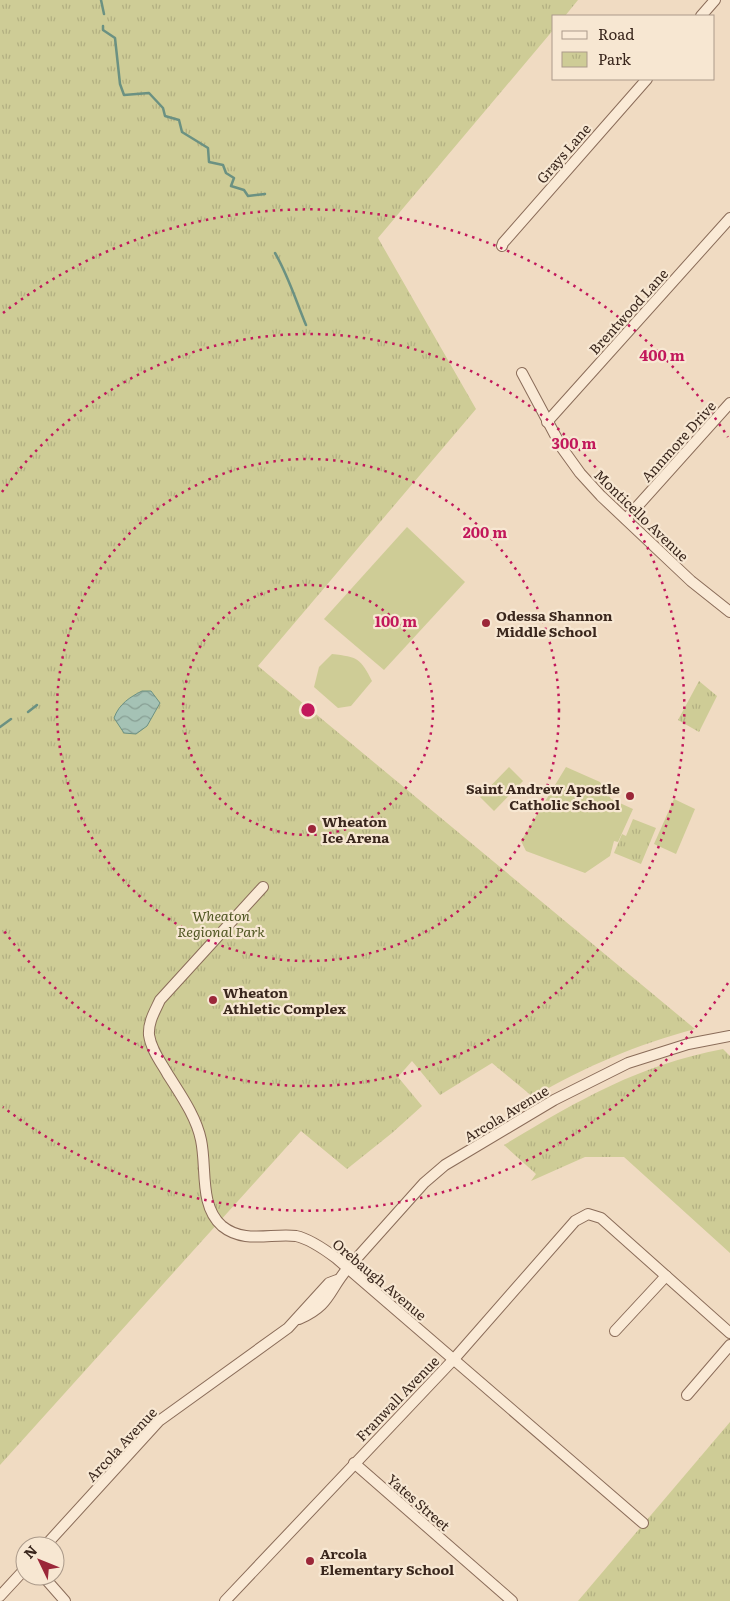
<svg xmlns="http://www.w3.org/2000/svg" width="730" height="1601" font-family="Literata,serif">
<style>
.green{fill:#cecc96}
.park{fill:url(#park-tufts)}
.water{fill:url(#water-waves);stroke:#6b9182}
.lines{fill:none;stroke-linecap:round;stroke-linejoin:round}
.stream{stroke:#6b9182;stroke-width:2.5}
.minor-casing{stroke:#8a6c59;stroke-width:12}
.minor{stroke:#faead6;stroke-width:10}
.ring{fill:none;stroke:#c2185b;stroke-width:2.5;stroke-dasharray:2.5 5}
.poi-dot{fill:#9b2739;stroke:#f7e7d2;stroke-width:2}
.labels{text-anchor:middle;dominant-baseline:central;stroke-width:4.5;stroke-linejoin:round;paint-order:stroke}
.street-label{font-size:14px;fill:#3a271d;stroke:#f7e7d2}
.poi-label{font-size:14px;font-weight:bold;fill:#3a271d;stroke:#f7e7d2;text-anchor:start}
.park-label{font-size:14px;font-style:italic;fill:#515723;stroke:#f7e7d2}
.centre{fill:#c2185b;stroke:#f7e7d2;stroke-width:2.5}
.ring-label{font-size:15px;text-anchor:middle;font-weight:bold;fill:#c2185b;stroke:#f7e7d2;stroke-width:4.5;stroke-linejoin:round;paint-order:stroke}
</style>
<defs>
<pattern id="park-tufts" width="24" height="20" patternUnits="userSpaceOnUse" patternTransform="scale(1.25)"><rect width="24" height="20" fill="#cecc96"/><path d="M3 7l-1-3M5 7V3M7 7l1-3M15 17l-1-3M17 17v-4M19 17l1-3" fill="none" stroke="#b2af81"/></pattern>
<pattern id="water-waves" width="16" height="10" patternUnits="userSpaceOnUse" patternTransform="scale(1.25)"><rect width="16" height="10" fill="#a5c2b5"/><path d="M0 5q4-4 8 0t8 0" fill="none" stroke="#879e93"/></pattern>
</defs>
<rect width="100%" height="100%" fill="#f0dbc2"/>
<g class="green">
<path d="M 407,527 L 465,582 L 384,670 L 324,619 Z"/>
<path d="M 332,654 C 358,657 360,658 372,681 L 351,706 L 338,708 L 314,687 L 319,667 Z"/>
<path d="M 509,767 L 523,781 L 494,811 L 480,797 Z"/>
<path d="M 566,767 L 600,782 L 611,799 L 633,809 L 618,842 L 614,841 L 610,856 L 585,873 L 526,851 L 521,841 Z"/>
<path d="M 674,799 L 695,809 L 676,854 L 654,844 Z"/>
</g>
<g class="park">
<path d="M 0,0 L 578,0 L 565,16 L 554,16 L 554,29 L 378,238 L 476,409 L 258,666 L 695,1029 C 636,1045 586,1066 533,1097 L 492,1063 L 440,1095 L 412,1061 L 398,1077 L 422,1106 L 392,1133 L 347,1169 L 301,1131 L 0,1465 Z"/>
<path d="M 699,681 L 717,696 L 699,732 L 678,720 Z"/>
<path d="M 633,819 L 656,828 L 641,864 L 614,853 L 622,834 L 626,836 Z"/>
<path d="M 723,1049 L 730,1056 L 730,1253 L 624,1157 L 585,1157 L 531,1181 L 536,1174 L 504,1145 C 579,1100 636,1066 723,1049 Z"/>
<path d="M 730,1422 L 730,1601 L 578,1601 Z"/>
</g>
<path class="water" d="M 142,691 L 151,691 L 160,703 L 147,726 L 136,734 L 124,733 L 114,718 C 119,704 130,697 142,691 Z"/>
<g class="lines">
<g class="stream">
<path d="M 101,0 L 104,14"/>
<path d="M 103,26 L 103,30 L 115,38 L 120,84 L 124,95 L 149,93 L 163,108 L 165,116 L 179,120 L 182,132 L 208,148 L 209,162 L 223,165 L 226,173 L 234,178 L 231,186 L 244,190 L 248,196 L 265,194"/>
<path d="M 275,253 C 288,275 296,301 306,325"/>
<path d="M 28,712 L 37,705"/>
<path d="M 0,727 L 11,719"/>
</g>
<defs>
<g id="minor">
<path d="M 701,16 L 715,0"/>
<path d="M 502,246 L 503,243 L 647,79"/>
<path d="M 522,373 L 562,448 L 580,473 L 601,496 L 691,581 L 730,612"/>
<path d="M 547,422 L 730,218"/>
<path d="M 626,519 L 730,403"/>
<path d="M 263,887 L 160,1000 C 155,1011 148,1022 149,1035 C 151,1049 160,1061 167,1073 C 180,1094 196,1116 201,1140 C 207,1168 199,1206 222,1226 C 244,1244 271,1233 296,1236 C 310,1239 324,1249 336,1258 L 643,1523"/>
<path d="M 299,1319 C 331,1305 328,1291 348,1268 L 424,1183 L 445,1165 L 554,1100 L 628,1063 L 688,1044 L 730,1036"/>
<path d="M 615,1331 L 666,1276"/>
<path d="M 687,1395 L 730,1345"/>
<path d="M 354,1463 L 512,1601"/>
<path d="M 45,1546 L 159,1421 L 288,1328 L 329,1283 L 337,1280"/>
<path d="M 43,1576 L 65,1601"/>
<path d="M 0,1596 L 25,1569"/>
<path d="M 225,1601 L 454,1359 L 575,1221 L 588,1214 L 601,1218 L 730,1333"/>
</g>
</defs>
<use href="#minor" class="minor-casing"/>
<use href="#minor" class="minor"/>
</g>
<g class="ring">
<circle cx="308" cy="710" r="125"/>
<circle cx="308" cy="710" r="251"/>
<path d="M2 492A376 376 0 1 1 2 928"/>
<path d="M728 983A501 501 0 0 1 3 1107M3 313A501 501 0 0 1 728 437"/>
</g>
<g class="poi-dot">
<circle cx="486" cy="623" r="5"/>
<circle cx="630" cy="796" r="5"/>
<circle cx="312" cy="829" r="5"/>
<circle cx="213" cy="1000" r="5"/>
<circle cx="310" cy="1561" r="5"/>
</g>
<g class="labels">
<g class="street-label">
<text transform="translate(563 153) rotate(-49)">Grays Lane</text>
<text transform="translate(628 311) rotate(-48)">Brentwood Lane</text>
<text transform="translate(678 441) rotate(-48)">Annmore Drive</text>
<text transform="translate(642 515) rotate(44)">Monticello Avenue</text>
<text transform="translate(506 1113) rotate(-31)">Arcola Avenue</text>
<text transform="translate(380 1279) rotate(40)">Orebaugh Avenue</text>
<text transform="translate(397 1398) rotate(-46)">Franwall Avenue</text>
<text transform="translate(121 1444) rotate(-47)">Arcola Avenue</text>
<text transform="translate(419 1502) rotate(41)">Yates Street</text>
</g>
<g class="poi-label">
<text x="496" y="615">Odessa Shannon<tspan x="496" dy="16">Middle School</tspan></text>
<text x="620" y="788" text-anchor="end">Saint Andrew Apostle<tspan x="620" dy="16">Catholic School</tspan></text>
<text x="322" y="821">Wheaton<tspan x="322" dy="16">Ice Arena</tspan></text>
<text x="223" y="992">Wheaton<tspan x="223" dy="16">Athletic Complex</tspan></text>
<text x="320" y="1553">Arcola<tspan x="320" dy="16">Elementary School</tspan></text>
</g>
<g class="park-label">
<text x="221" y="915">Wheaton<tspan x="221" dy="16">Regional Park</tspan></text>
</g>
</g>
<circle cx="308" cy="710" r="8" class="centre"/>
<g class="ring-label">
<text x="662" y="361">400 m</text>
<text x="574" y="449">300 m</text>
<text x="485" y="538">200 m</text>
<text x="396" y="627">100 m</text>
</g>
<rect x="552" y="15" width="162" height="65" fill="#f7e7d2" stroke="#ab9a8a"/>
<rect x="562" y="31" width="25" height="8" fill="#faead6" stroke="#ab9a8a"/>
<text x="598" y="40" font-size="15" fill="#3a271d">Road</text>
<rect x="562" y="52" width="25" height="15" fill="url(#park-tufts)" stroke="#ab9a8a"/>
<text x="598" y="65" font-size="15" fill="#3a271d">Park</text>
<g transform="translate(40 1561) rotate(313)"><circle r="24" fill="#f7e7d2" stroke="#ab9a8a"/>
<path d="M0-4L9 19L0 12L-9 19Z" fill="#9b2739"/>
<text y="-8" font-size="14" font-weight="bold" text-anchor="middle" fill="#3a271d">N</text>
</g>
</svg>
